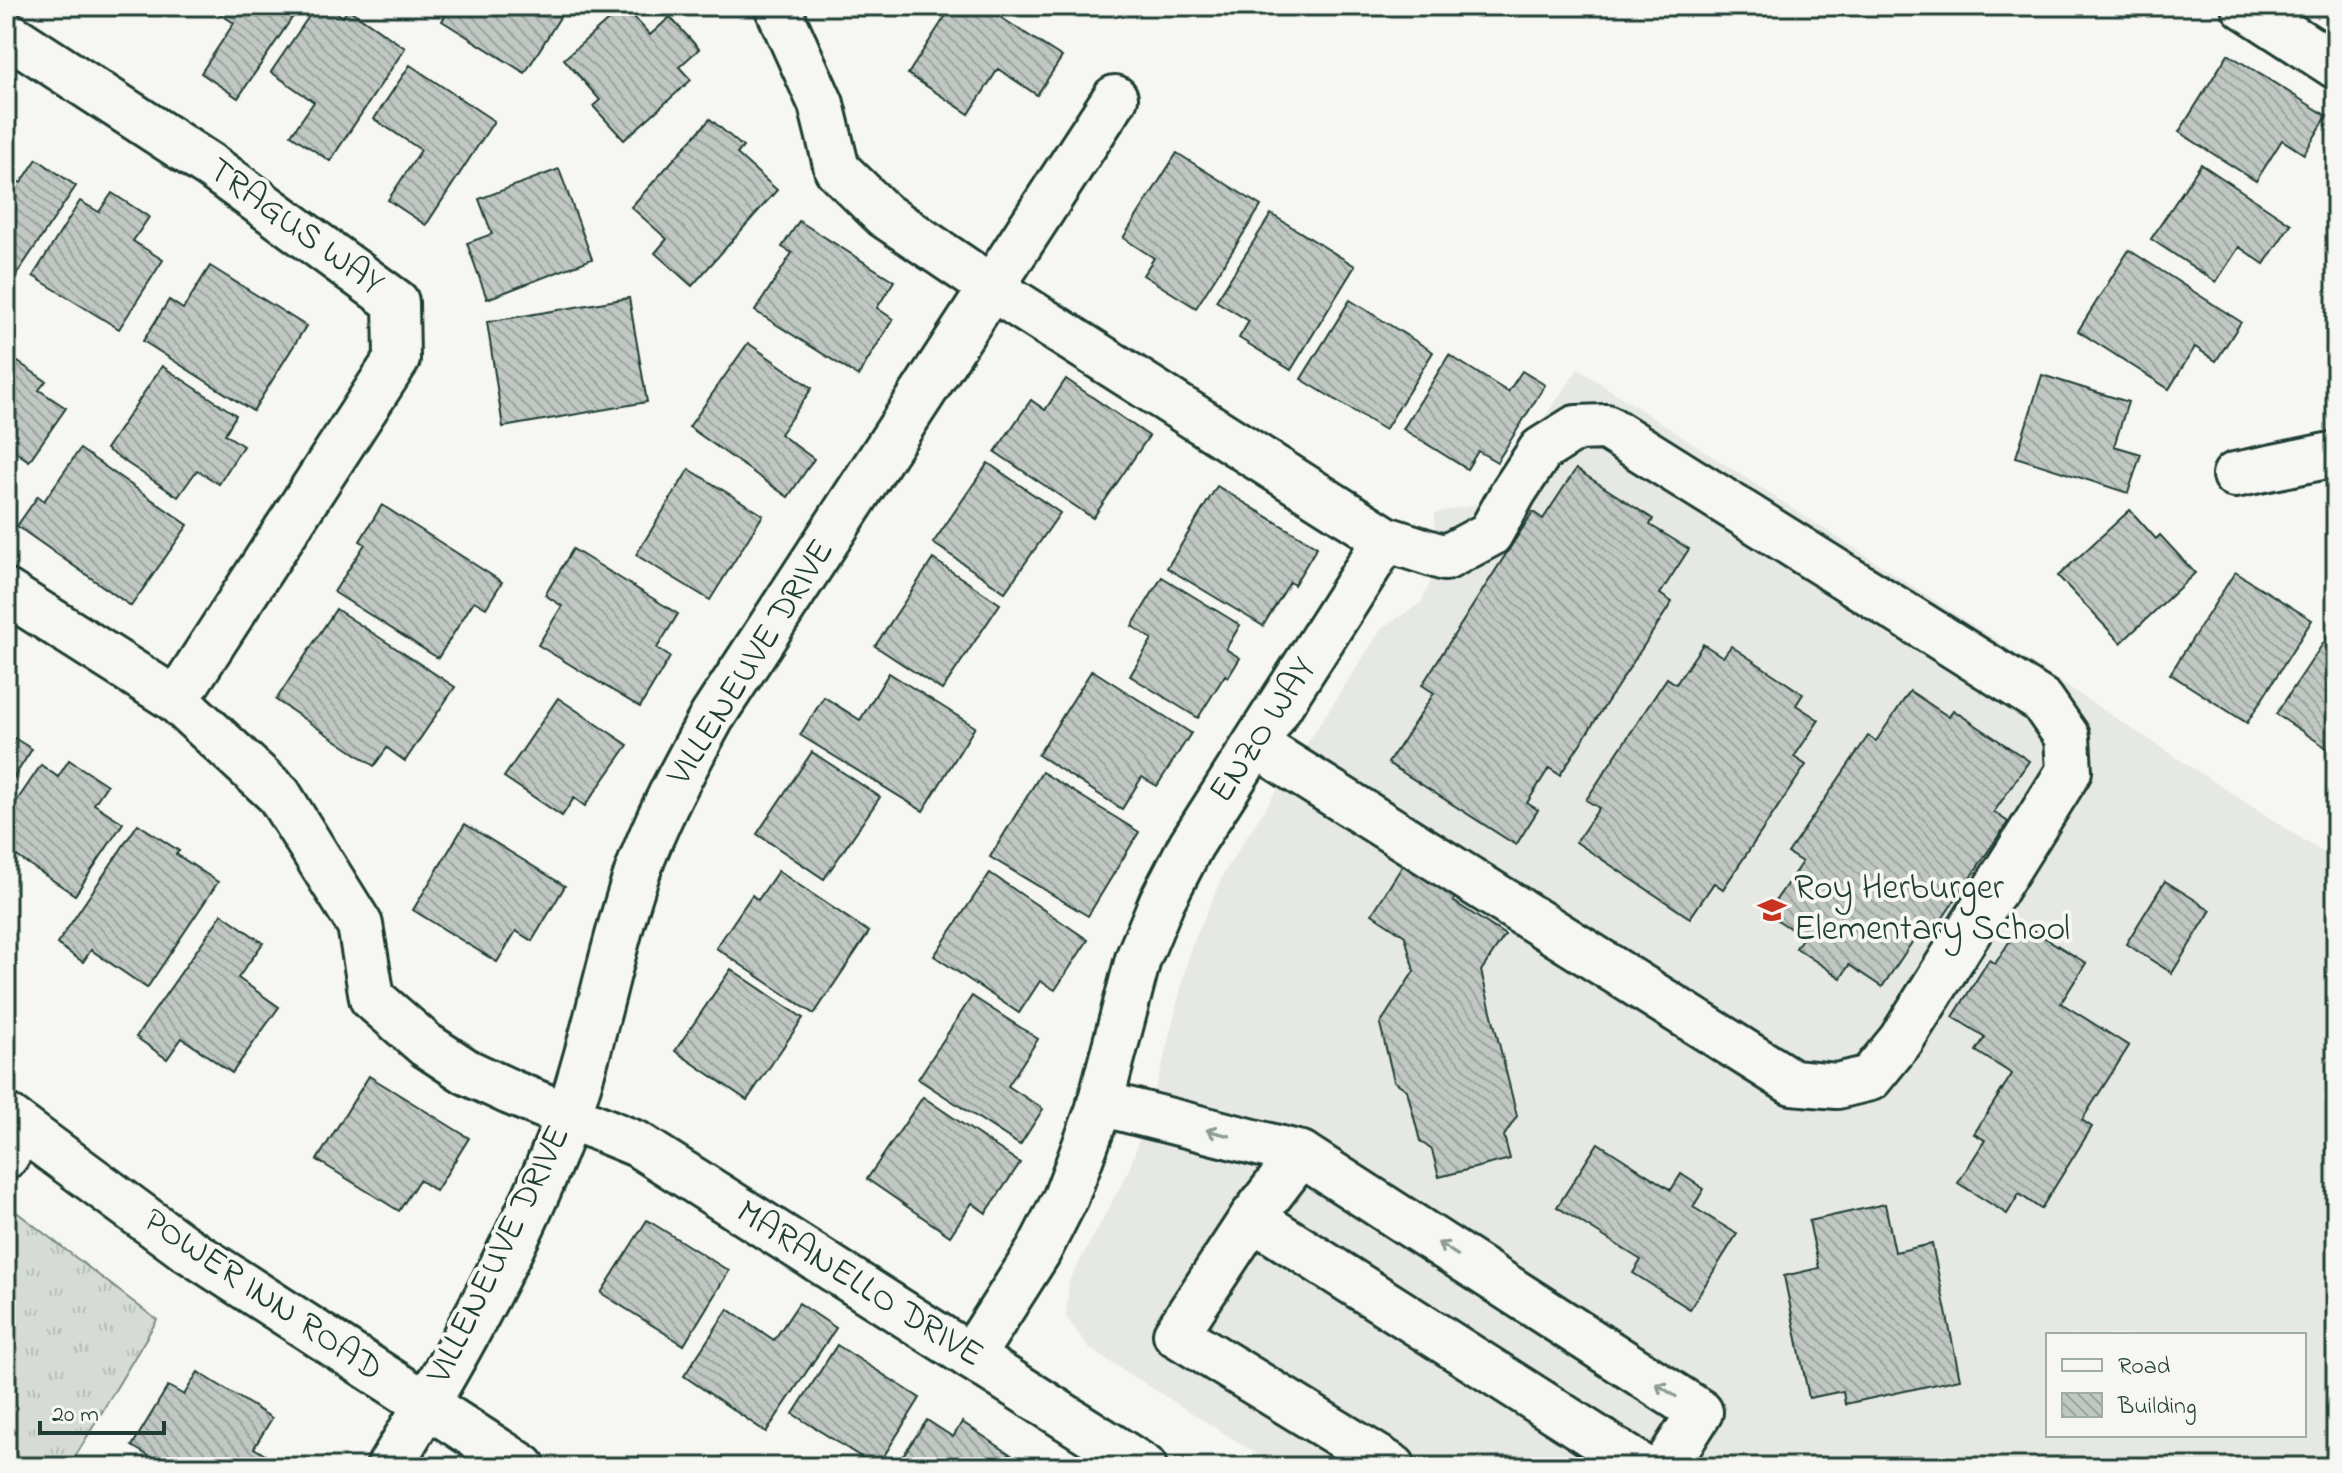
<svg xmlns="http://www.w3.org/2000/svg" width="2342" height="1473" font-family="'Indie Flower',sans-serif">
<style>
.built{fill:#e6e8e4;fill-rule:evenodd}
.grass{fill:url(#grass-tufts);stroke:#7a8c85;stroke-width:2}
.building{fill:url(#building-back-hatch);stroke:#1f3d34;stroke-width:2}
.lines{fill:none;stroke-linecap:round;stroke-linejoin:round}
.minor-casing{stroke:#1f3d34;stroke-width:50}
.major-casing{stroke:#1f3d34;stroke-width:50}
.minor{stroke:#f6f6f2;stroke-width:44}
.major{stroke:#f6f6f2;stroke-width:44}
.oneway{stroke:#8a9a93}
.labels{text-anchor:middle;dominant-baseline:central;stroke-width:8;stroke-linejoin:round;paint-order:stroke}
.street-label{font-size:36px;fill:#1f3d34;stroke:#f6f6f2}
.poi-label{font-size:36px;fill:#1f3d34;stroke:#f6f6f2;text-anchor:start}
</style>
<defs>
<pattern id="grass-tufts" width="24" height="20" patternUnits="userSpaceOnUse" patternTransform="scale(2)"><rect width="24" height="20" fill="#d6dbd6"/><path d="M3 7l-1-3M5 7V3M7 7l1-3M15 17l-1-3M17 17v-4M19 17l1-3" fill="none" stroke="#b7bdb8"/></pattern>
<pattern id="building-back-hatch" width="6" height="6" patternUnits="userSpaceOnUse" patternTransform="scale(2)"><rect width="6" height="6" fill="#c1c8c3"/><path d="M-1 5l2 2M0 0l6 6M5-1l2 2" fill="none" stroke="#9ca49f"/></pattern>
</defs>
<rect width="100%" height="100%" fill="#f6f6f2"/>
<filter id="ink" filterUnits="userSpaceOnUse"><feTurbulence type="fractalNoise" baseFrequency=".0125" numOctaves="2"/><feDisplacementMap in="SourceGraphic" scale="16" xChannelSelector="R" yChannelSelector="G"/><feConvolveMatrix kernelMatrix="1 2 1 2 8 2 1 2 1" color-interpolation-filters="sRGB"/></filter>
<g filter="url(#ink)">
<path class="built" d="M 1578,369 L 2336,861 L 2336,1467 L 1278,1467 L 1090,1349 L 1066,1317 L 1069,1281 L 1129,1171 L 1161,1070 L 1190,950 L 1226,869 L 1382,628 L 1421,603 L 1434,574 L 1435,513 L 1486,502 ZM 2048,1335 L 2304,1335 L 2304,1435 L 2048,1435 Z"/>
<path class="grass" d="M 6,1204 L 157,1320 L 69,1467 L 6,1467 Z"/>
<g class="building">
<path d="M 102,6 L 120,6 L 115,14 Z"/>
<path d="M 208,6 L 300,6 L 238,98 L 201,73 L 234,23 Z"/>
<path d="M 316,6 L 327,6 L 343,17 L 348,9 L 405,48 L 330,161 L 291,135 L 314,102 L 271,72 Z"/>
<path d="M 451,6 L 567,6 L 525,73 L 442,21 Z"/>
<path d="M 624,6 L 650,35 L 670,17 L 699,49 L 679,67 L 691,80 L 624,140 L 593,106 L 600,100 L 564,59 Z"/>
<path d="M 952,6 L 983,6 L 1062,57 L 1037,95 L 998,69 L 969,114 L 908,74 Z"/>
<path d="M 2228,54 L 2327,116 L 2304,154 L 2282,140 L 2256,181 L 2179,132 Z"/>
<path d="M 410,65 L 494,121 L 426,225 L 388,200 L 421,150 L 374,119 Z"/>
<path d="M 710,119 L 743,147 L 737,154 L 777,190 L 692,286 L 655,253 L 667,239 L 631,207 Z"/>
<path d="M 1177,153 L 1261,206 L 1196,308 L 1143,275 L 1154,258 L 1123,238 Z"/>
<path d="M 37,159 L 76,186 L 12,281 L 6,277 L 6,174 L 21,183 Z"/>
<path d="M 2201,164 L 2291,224 L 2264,264 L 2239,247 L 2216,282 L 2151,239 Z"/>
<path d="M 559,169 L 592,259 L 487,299 L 467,243 L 492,234 L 479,199 Z"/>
<path d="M 112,193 L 149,217 L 133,241 L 163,260 L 119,329 L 33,276 L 80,201 L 99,212 Z"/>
<path d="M 1271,214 L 1355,266 L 1291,370 L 1239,338 L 1249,321 L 1216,301 Z"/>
<path d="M 799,221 L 894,281 L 877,308 L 893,319 L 858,376 L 755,311 L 792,253 L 782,247 Z"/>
<path d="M 2129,250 L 2241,322 L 2216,361 L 2195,347 L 2169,389 L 2078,331 Z"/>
<path d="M 210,266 L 306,326 L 253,411 L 143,341 L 169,300 L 183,309 Z"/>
<path d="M 629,298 L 647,402 L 503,427 L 487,322 Z"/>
<path d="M 1350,300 L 1433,352 L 1385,430 L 1301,379 Z"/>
<path d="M 748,343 L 812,388 L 780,434 L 814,459 L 788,497 L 689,427 Z"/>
<path d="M 1449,355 L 1508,392 L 1522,371 L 1545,385 L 1497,462 L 1478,451 L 1467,469 L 1403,429 Z"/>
<path d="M 15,360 L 46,381 L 39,390 L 66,408 L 29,461 L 6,445 L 6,369 L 9,371 Z"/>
<path d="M 162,366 L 236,415 L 225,434 L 243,446 L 219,484 L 197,470 L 178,497 L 106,449 Z"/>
<path d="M 2042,375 L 2128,402 L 2114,446 L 2141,454 L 2128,493 L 2016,457 Z"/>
<path d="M 1066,379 L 1149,436 L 1093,518 L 995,452 L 1031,400 L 1045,410 Z"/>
<path d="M 80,449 L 188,525 L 131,606 L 17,526 L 38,496 L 44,501 Z"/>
<path d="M 988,463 L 1060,513 L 1005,592 L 933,543 Z"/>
<path d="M 689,469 L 763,515 L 710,600 L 636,555 Z"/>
<path d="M 1576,469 L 1653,519 L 1650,525 L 1689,549 L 1660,594 L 1672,602 L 1560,775 L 1549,768 L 1527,803 L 1538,810 L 1516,845 L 1388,763 L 1434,693 L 1422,685 L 1533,512 L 1543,519 Z"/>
<path d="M 1217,486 L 1317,547 L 1294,585 L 1290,582 L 1263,626 L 1167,568 Z"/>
<path d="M 382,505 L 502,582 L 486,608 L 474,601 L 438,658 L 334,592 L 365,544 L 360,541 Z"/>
<path d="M 2130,510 L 2156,539 L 2160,535 L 2195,573 L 2121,643 L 2058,576 Z"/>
<path d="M 573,549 L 678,614 L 657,648 L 670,657 L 640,707 L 538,645 L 562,606 L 545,595 Z"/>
<path d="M 933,559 L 1000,604 L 942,690 L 875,646 Z"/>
<path d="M 2235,572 L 2312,620 L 2247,723 L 2170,674 Z"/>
<path d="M 1162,577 L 1240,625 L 1226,649 L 1240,658 L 1228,678 L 1225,675 L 1198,718 L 1130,676 L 1152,639 L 1132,626 Z"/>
<path d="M 336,609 L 455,687 L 405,761 L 387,748 L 374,766 L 276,700 Z"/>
<path d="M 2334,627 L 2336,629 L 2336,754 L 2276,714 Z"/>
<path d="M 1703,644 L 1723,657 L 1731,646 L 1803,694 L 1796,705 L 1819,720 L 1794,757 L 1806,765 L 1723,889 L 1714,883 L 1690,918 L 1576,842 L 1599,808 L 1586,800 L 1667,678 L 1676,684 Z"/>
<path d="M 1092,670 L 1191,733 L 1157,786 L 1142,777 L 1122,809 L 1038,755 Z"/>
<path d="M 889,673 L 975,727 L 923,811 L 800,735 L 824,697 L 860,720 Z"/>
<path d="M 1910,691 L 1949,717 L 1953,710 L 2029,761 L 1994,812 L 2008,822 L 1927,941 L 1917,935 L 1882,987 L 1849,965 L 1841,978 L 1796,948 L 1803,937 L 1767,913 L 1802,862 L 1788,853 L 1868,736 L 1876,741 Z"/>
<path d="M 558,698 L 628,745 L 585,806 L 574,798 L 562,816 L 504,777 Z"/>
<path d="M 6,733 L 32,749 L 6,790 Z"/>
<path d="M 812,752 L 880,797 L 824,879 L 757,834 Z"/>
<path d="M 69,760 L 107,785 L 94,804 L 123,823 L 75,895 L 6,849 L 6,817 L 41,765 L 58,777 Z"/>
<path d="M 1042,772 L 1139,832 L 1088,916 L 990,857 Z"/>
<path d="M 138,824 L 179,851 L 176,854 L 218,882 L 147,988 L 91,950 L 83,962 L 57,944 Z"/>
<path d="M 465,824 L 565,886 L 532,941 L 516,931 L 497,962 L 413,910 Z"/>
<path d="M 1403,865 L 1434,884 L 1441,878 L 1461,889 L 1453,901 L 1505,935 L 1481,971 L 1517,1116 L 1504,1136 L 1510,1159 L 1439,1177 L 1432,1150 L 1420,1141 L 1407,1090 L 1394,1081 L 1380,1024 L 1414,971 L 1405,936 L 1372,914 Z"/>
<path d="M 778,871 L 869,932 L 814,1014 L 716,948 L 752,895 L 758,900 Z"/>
<path d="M 990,873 L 1088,940 L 1055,990 L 1040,981 L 1019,1013 L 934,956 Z"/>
<path d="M 2165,881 L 2211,910 L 2172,973 L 2126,944 Z"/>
<path d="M 222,914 L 263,943 L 238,978 L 279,1007 L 232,1073 L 182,1038 L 167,1059 L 136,1037 Z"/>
<path d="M 2021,923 L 2086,963 L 2061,1003 L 2129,1046 L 2082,1120 L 2092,1127 L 2041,1209 L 2019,1194 L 2007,1214 L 1958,1183 L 1985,1140 L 1974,1134 L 2012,1074 L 1976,1051 L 1985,1037 L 1953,1017 L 1989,960 L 1995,964 Z"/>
<path d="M 731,969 L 803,1018 L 747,1100 L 675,1051 Z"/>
<path d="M 972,996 L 1038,1039 L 1008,1086 L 1043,1109 L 1020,1145 L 918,1079 Z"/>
<path d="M 369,1076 L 469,1138 L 436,1191 L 419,1180 L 399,1211 L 317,1160 Z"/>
<path d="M 923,1097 L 1020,1163 L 986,1213 L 972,1203 L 950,1236 L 867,1179 Z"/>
<path d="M 1598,1143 L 1671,1190 L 1681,1174 L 1704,1189 L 1693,1207 L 1737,1234 L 1690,1309 L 1633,1273 L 1641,1260 L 1557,1207 Z"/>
<path d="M 1885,1204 L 1895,1252 L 1932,1244 L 1960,1379 L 1845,1404 L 1843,1391 L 1809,1398 L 1784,1276 L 1819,1268 L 1809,1221 Z"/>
<path d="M 647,1220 L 729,1271 L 684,1345 L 601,1293 Z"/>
<path d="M 799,1303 L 836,1328 L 766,1432 L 684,1376 L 728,1309 L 774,1340 Z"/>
<path d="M 837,1345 L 920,1398 L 877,1467 L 793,1414 Z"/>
<path d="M 198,1372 L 272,1418 L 254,1448 L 281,1465 L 279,1467 L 167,1467 L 132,1446 L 168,1386 L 184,1395 Z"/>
<path d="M 927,1420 L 953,1437 L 962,1422 L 1019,1460 L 1014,1467 L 895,1467 Z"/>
</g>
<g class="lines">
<defs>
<g id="minor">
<path d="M 777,6 L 821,104 L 837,169 L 884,215 L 992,288 L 1386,539 L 1191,845 L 1162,901 L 1138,959 L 1098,1111 L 1066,1197 L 1038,1252 L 971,1357"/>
<path d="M 2244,6 L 2336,66"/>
<path d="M 6,33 L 213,168 L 396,302 L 397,359 L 176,700"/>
<path d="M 2235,475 L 2336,454"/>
<path d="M 6,592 L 176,700 L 279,795 L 360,925 L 372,998 L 426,1045 L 467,1072 L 510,1092 L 637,1144 L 1144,1467"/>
<path d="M 1256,745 L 1792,1082 L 1837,1086 L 1870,1078 L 1901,1040 L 2069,771 L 2067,737 L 2042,701 L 1606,427 L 1576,428 L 1541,450 L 1514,491 L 1490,534 L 1445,558 L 1386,539"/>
<path d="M 1100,1103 L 1301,1154 L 1700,1412 L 1665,1467"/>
<path d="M 1301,1154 L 1252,1218 L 1642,1467"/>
<path d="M 6,1156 L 23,1129"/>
<path d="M 1252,1218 L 1176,1334 L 1393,1467"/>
<path d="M 389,1467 C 455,1359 525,1235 568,1116 C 596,1037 609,955 636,876 C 655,821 684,768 712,717 L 1115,98"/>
</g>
<path id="major" d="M 6,1116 L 182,1246 L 523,1467"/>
</defs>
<use href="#minor" class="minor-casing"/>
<use href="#major" class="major-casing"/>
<use href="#minor" class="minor"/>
<use href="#major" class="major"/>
</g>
<defs><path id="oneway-shaft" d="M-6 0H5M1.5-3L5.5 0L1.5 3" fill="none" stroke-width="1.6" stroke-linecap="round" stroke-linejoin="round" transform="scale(2)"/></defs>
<g class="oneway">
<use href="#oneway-shaft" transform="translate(1218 1133) rotate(-166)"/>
<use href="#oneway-shaft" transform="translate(1448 1249) rotate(-147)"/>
<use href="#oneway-shaft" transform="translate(1666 1390) rotate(-147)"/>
</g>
</g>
<defs>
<symbol id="school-bare" viewBox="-9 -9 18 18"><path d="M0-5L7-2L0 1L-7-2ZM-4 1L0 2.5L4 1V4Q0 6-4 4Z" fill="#c8321e" stroke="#f6f6f2" stroke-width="2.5" paint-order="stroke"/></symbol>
</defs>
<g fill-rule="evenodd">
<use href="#school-bare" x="1752" y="890" width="40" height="40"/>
</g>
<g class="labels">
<g class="street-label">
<text transform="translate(295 228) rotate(36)">TRAGUS WAY</text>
<text transform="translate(752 663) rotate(-58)">VILLENEUVE DRIVE</text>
<text transform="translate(1264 731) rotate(-57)">ENZO WAY</text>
<text transform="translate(500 1255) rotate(-64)">VILLENEUVE DRIVE</text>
<text transform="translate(859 1285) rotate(32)">MARANELLO DRIVE</text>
<text transform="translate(262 1296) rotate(34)">POWER INN ROAD</text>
</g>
<g class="poi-label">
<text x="1794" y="889">Roy Herburger<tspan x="1794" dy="41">Elementary School</tspan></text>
</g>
</g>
<rect width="2342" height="1473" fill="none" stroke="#f6f6f2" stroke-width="32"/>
<rect x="16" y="16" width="2310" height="1441" fill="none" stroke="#1f3d34" stroke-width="3" filter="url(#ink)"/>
<rect x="2046" y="1333" width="260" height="104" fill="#f6f6f2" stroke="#a0aca6" stroke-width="2"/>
<rect x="2062" y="1359" width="40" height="12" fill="#f6f6f2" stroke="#a0aca6" stroke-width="2"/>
<text x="2118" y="1373" font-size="24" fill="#1f3d34">Road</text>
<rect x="2062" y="1393" width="40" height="24" fill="url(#building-back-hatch)" stroke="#a0aca6" stroke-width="2"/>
<text x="2118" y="1413" font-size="24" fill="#1f3d34">Building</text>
<path d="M40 1421v12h124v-12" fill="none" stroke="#1f3d34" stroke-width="4"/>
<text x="52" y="1421" font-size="24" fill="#1f3d34" stroke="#f6f6f2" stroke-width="6" paint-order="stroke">20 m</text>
</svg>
